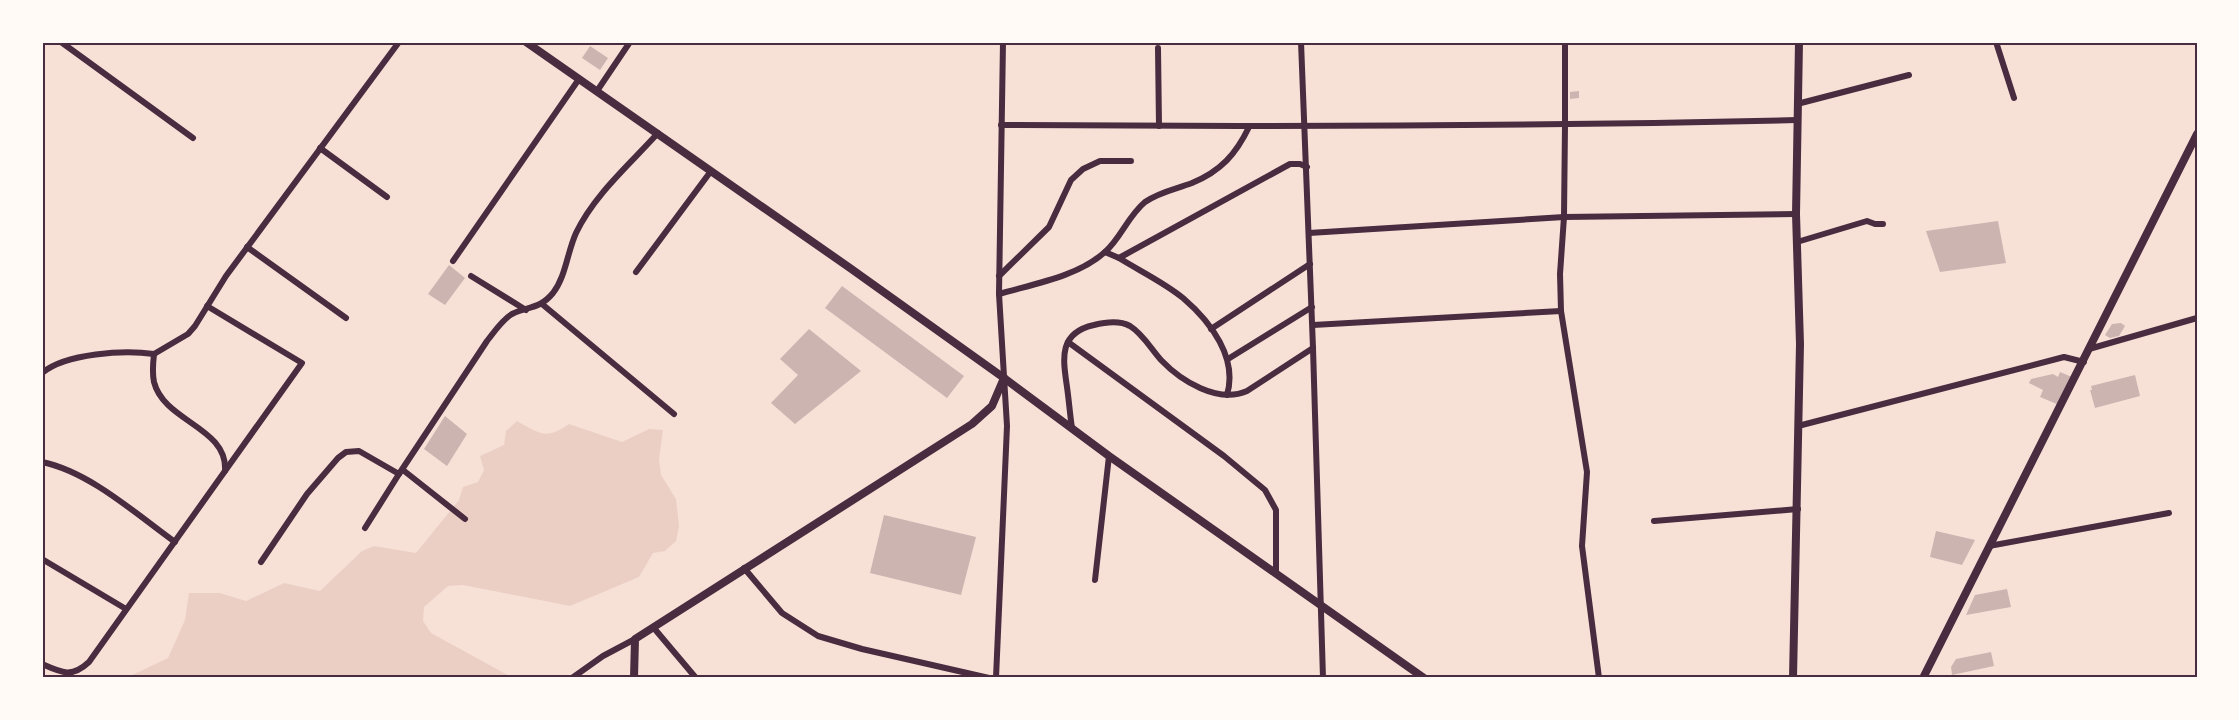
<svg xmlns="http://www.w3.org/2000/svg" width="2239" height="720" font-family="Quicksand,sans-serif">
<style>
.green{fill:#ebcfc5}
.building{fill:#ccb4b1}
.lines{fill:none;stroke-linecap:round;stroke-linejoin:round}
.minor{stroke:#4a2c40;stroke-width:6}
.tertiary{stroke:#4a2c40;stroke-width:8}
.secondary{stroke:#4a2c40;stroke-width:8}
.neatline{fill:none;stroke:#4a2c40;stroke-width:2}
</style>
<rect width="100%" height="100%" fill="#f7e1d7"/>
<path class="green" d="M 517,421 C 540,434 546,440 569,424 L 622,442 L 649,429 L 663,430 L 659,459 L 661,475 L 676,499 L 679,526 L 676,541 L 665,551 L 653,553 L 639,577 L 570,606 L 463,585 L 448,586 L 424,607 L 423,621 L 431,633 L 513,678 L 126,678 L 168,658 L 185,620 L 189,593 L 220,593 L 246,601 L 284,583 L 320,591 L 362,551 L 374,546 L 416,553 L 459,500 L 463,487 L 478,482 L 484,470 L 480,456 L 504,445 L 506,431 Z"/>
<g class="building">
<path d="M 590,46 L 608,58 L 600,70 L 582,58 Z"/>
<path d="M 1579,91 L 1579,98 L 1570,99 L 1570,92 Z"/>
<path d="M 1998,221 L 2006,263 L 1940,272 L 1926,231 Z"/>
<path d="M 449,265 L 465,278 L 445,305 L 428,294 Z"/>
<path d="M 842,286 L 964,376 L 947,398 L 825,308 Z"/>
<path d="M 2121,323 L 2125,326 L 2119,336 L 2110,338 L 2105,335 L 2112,324 Z"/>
<path d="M 809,329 L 861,371 L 795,424 L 771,403 L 798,375 L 780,359 Z"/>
<path d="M 2060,372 L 2072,377 L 2059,405 L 2040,397 L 2043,390 L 2029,383 L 2031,379 L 2053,374 L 2058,377 Z"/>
<path d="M 2135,375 L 2140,396 L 2095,408 L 2090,390 L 2092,390 L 2091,386 Z"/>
<path d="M 445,416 L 467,434 L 447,466 L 424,449 Z"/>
<path d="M 884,515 L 976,537 L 961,595 L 870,573 Z"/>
<path d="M 1936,531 L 1975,540 L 1962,565 L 1930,557 Z"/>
<path d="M 2007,589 L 2011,607 L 1966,615 L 1975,595 Z"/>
<path d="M 1991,652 L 1994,666 L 1952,675 L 1951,667 L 1956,659 Z"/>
</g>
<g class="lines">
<g class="minor">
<path d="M 61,42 L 193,138"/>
<path d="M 1301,42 L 1313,348 L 1323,678"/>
<path d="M 1565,42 L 1565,125 L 1564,217 L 1560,274 L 1561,311 L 1587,472 L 1582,546 L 1599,678"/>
<path d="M 1996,42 L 2014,98"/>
<path d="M 1158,48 L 1159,126"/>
<path d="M 597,91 L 630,42"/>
<path d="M 1797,104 L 1909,75"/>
<path d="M 1001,125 C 1267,127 1532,126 1797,120"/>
<path d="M 320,148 L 387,197"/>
<path d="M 1309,233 L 1564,217 L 1796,214"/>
<path d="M 1797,242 L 1867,221 L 1875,224 L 1883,224"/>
<path d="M 247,247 L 346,318"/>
<path d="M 1105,252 L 1119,258 L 1290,164 L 1300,164 L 1307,167"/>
<path d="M 1119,258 C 1140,271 1165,283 1183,298 C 1211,322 1238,358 1227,395"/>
<path d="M 453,261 L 579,79"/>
<path d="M 636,272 L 711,171"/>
<path d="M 471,276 L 526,310"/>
<path d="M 999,276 L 1049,227 L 1071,180 L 1083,169 L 1100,161 L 1131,161"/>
<path d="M 999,294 C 1033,284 1077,277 1105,252 C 1121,238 1128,216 1145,202 C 1159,192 1176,189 1192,183 C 1221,171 1236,154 1249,127"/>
<path d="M 542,304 L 674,414"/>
<path d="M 207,306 L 302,363 L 225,471"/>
<path d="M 1313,325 L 1561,311"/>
<path d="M 1211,329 L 1310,264"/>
<path d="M 1068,342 L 1224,456 L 1265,490 L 1276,510 L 1276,572"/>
<path d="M 2089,349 L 2197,318"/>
<path d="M 154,354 L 188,334 L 195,326 L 226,276 L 399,42"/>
<path d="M 1228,359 L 1312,307"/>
<path d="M 42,373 C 66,353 124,350 154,354"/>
<path d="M 1798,426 L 2064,357 L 2084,362"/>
<path d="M 1072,428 C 1070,415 1069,401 1067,387 C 1063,359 1058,333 1094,325 C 1106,322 1119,320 1130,326 C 1143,334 1151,349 1161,360 C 1181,381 1218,404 1247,391 L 1313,348"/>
<path d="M 42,462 C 90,472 136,514 175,542"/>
<path d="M 403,470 L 465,519"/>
<path d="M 1654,521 L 1798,509"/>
<path d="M 365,528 L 399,474"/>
<path d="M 1989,546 L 2169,513"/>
<path d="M 42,559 L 126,609"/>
<path d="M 261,562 L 307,494 L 338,458 L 346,452 L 359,451 L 399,474 L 487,341 C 495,331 502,320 512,314 C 527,306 539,310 553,293 C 566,276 567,253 576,233 C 594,195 630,164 658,133"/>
<path d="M 744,568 L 782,613 L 818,636 L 862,649 L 989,678"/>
<path d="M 1095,580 L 1109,456"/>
<path d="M 653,627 L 696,678"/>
<path d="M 42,664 C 62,673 72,678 89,662 L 225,471 C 228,427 164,422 154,382 C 152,373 153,363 154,354"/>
<path d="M 572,678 L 603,656 L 635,639"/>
<path d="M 996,678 L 1007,426 L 999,294 L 1003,42"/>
</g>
<path class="tertiary" d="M 1793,678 L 1800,344 L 1796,214 L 1799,42"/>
<g class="secondary">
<path d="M 526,42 L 850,268 L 1004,378 L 1109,456 L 1424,678"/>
<path d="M 634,678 L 635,639 L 972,424 L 992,406 L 1004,378"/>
<path d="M 1923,678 L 2197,134"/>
</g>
</g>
<rect width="2239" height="720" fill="none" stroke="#fffaf5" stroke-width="87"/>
<rect x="44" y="44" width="2152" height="632" class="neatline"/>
</svg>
